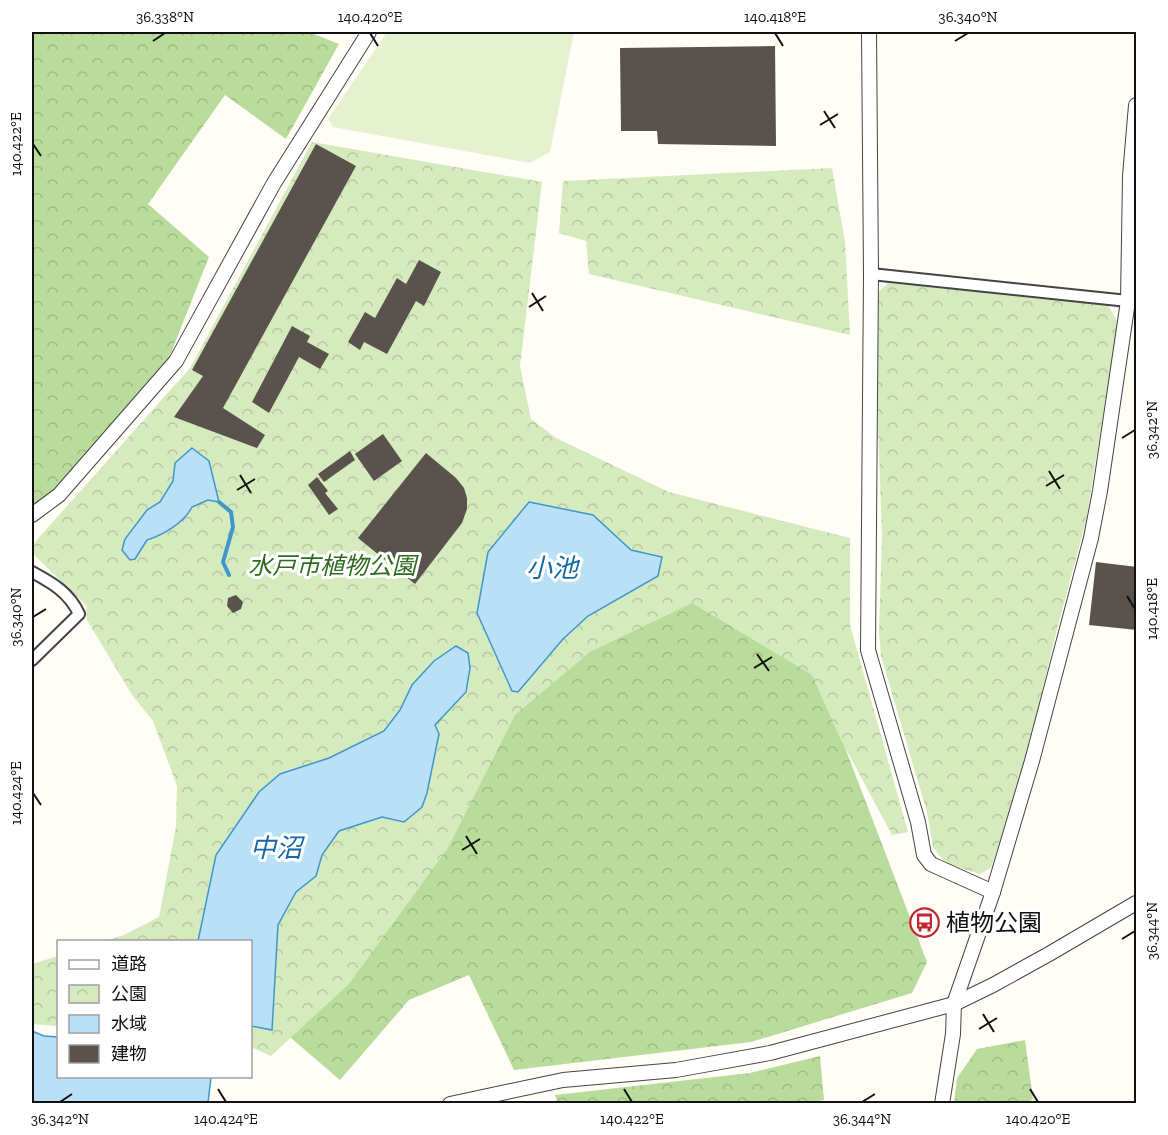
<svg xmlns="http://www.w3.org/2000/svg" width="1168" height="1135" font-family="'Zilla Slab','Noto Sans JP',serif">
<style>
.forest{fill:url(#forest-crowns)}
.park{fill:url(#park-crowns)}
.pitch{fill:#e6f2cf}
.water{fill:#b9e0f7;stroke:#3f96cf;stroke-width:1.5}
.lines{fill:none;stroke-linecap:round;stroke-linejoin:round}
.stream{stroke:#3f96cf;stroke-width:4}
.building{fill:#5a524d}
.minor-casing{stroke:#444;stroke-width:14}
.tertiary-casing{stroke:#444;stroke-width:16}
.minor{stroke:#fff;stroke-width:10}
.tertiary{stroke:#fff;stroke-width:14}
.ticks{fill:none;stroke:#111;stroke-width:2}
.labels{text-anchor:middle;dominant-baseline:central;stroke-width:6;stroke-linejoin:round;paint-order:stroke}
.park-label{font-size:24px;font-style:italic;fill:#2f6b1f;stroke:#fff}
.poi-label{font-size:24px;fill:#111;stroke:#fff;text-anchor:start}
.water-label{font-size:26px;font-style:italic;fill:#1768a6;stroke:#fff}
.neatline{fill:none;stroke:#111;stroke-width:2}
.ticks-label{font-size:15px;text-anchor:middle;fill:#111}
</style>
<defs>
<pattern id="forest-crowns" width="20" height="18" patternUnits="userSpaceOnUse" patternTransform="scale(1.5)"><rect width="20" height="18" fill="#b9dc9c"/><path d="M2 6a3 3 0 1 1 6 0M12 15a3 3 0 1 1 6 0" fill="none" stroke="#9ebc85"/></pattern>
<pattern id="park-crowns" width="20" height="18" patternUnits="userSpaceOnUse" patternTransform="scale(1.5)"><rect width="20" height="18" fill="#d5ebbd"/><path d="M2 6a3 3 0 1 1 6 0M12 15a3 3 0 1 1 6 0" fill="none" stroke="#b6c8a1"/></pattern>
</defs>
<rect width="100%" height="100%" fill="#fffdf5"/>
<g class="forest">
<path d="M 32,32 L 309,32 L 339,44 L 286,139 L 225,95 L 148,204 L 209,257 L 165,368 L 44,501 L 32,507 Z"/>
<path d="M 497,408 L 842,650 L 841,737 L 927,962 L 912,993 L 751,1042 L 514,1070 L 469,975 L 409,1000 L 340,1080 L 284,1032 Z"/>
<path d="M 1025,1040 L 1033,1100 L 1014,1104 L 954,1103 L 957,1078 L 977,1049 Z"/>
<path d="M 820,1056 L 824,1100 L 810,1103 L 558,1104 L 555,1095 L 750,1073 Z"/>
</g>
<g class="park">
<path d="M 312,142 L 542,182 L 520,366 L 531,419 L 556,438 L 669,492 L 850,538 L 850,625 L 908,832 L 892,835 L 839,736 L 812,675 L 692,603 L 590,652 L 515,715 L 448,848 L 349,984 L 271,1056 L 251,1047 L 250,942 L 104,941 L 124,935 L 159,917 L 176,826 L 177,786 L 153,721 L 132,695 L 87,620 L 86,605 L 32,553 L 35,542 L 190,368 Z"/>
<path d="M 832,168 L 845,242 L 850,335 L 589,274 L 586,241 L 559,233 L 563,181 Z"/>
<path d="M 888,283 L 1108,305 L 1118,323 L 1086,521 L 1057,629 L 1023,771 L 991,868 L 980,874 L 949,864 L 941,858 L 933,847 L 927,812 L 881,656 L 879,632 L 882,537 L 877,399 L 877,293 Z"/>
<path d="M 58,956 L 58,1026 L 32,1024 L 32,964 Z"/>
</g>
<path class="pitch" d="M 387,32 L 574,32 L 550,152 L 530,163 L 333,127 L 328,119 Z"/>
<g class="water">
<path d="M 192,448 L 209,461 L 219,502 L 208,500 L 192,507 C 184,523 163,535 147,540 L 135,559 L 130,560 L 122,550 L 125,539 L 147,510 L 160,502 L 173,481 L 175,463 Z"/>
<path d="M 529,502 L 593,515 L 631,550 L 662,557 L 658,576 L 588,616 L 563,639 L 518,692 L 512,691 L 477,613 L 488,552 Z"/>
<path d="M 456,646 L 468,653 L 470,668 L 466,692 L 435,725 L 439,734 L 427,793 L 422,807 L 404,822 L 382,817 L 339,831 L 322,855 L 316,876 L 296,892 L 278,925 L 272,1030 L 251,1026 L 250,942 L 198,941 L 216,855 L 259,792 L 280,774 L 329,758 L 384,731 L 400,710 L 412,685 L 434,661 Z"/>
<path d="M 32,1031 L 44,1036 L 58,1037 L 58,1076 L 211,1077 L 208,1103 L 32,1103 Z"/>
</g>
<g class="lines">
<path class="stream" d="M 219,502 L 231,512 L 233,527 L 223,562 L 229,575"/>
</g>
<g class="building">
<path d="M 775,46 L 776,146 L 658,144 L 657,131 L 621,131 L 620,48 Z"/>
<path d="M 316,144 L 356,166 L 223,408 L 265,435 L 257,448 L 174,417 L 203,376 L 192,370 Z"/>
<path d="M 419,260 L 441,272 L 424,306 L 416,301 L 387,354 L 364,342 L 360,350 L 348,342 L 365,312 L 375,318 L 397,278 L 406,284 Z"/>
<path d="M 292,326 L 310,336 L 307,342 L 329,354 L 320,369 L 299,357 L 269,413 L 252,402 Z"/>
<path d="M 383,434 L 402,461 L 374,481 L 355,454 Z"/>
<path d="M 350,451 L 355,460 L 324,482 L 318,474 Z"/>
<path d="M 426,453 L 456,478 L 464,488 L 467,498 L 467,509 L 462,523 L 415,584 L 358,538 Z"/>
<path d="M 317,477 L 328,491 L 325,493 L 338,509 L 329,515 L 308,485 Z"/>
<path d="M 1096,562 L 1137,567 L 1137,630 L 1089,625 Z"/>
<path d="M 236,595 L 243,602 L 241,609 L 233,613 L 227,606 L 228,598 Z"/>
</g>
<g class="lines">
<defs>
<g id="minor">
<path d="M 871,274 L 1128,301"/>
<path d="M 32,572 C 52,583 69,592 79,614 L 32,660"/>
</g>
<g id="tertiary">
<path d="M 869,32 L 871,274 L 868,650 L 918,822 L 924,855 L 931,864 L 993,892"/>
<path d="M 32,515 L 59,495 L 176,361 L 274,183 L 369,32"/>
<path d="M 450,1104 L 563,1080 L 676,1070 L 770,1053 L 954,1004 L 993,985 L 1049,954 L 1136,903"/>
<path d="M 942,1104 L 953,1034 L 954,1004 L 993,892 L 1032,761 L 1091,538 L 1100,491 L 1128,301 L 1130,176 L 1136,105"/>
</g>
</defs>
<use href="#minor" class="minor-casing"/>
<use href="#tertiary" class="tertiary-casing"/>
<use href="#minor" class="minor"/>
<use href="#tertiary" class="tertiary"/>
</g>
<path class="ticks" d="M 370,33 L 378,46M 775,33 L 783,46M 153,41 L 165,33M 955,41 L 968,33M 824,111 L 835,128M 820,125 L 838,114M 33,144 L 41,156M 532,293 L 543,311M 529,307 L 546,296M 1122,438 L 1135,430M 1049,471 L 1060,489M 240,475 L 251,493M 1046,486 L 1064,475M 237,490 L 255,479M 1127,596 L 1135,609M 33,617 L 46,609M 757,654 L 769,671M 754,668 L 772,657M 33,793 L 41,805M 466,836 L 477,854M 462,850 L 480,839M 1122,939 L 1135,931M 983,1014 L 994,1032M 979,1029 L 997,1018M 218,1089 L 226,1102M 624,1089 L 632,1102M 1030,1089 L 1038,1102M 60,1102 L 72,1094M 862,1102 L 875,1094"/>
<defs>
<symbol id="bus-ring" viewBox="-11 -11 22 22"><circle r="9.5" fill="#fff" stroke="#c4262e" stroke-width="1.5"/><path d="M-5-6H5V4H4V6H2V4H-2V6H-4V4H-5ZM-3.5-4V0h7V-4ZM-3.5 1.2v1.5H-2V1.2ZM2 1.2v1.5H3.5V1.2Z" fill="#c4262e"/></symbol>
</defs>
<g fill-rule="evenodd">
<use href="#bus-ring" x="908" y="906" width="33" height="33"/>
</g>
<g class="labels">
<g class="park-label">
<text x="332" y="565">水戸市植物公園</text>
</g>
<g class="poi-label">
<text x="946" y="922">植物公園</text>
</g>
<g class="water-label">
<text x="552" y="568">小池</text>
<text x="276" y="848">中沼</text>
</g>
</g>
<rect width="1168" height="1135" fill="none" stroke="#ffffff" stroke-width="66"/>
<rect x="57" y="940" width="195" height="138" fill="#ffffff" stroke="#a0a0a0" stroke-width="1.5"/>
<rect x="69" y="960" width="30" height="9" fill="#ffffff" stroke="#a0a0a0" stroke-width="1.5"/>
<text x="111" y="970" font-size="18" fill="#111111">道路</text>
<rect x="69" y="985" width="30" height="18" fill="url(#park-crowns)" stroke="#a0a0a0" stroke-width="1.5"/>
<text x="111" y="1000" font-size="18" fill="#111111">公園</text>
<rect x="69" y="1015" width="30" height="18" fill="#b9e0f7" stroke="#a0a0a0" stroke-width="1.5"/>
<text x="111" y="1030" font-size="18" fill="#111111">水域</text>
<rect x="69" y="1045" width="30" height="18" fill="#5a524d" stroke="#a0a0a0" stroke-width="1.5"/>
<text x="111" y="1060" font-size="18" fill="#111111">建物</text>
<rect x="33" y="33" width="1102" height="1069" class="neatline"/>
<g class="ticks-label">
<text x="165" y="22">36.338°N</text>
<text x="370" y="22">140.420°E</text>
<text x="775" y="22">140.418°E</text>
<text x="968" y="22">36.340°N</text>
<text transform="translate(16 144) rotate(-90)" y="5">140.422°E</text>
<text transform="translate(1152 430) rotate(-90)" y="5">36.342°N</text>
<text transform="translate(1152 609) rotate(-90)" y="5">140.418°E</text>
<text transform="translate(16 617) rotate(-90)" y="5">36.340°N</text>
<text transform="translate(16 793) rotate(-90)" y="5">140.424°E</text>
<text transform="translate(1152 931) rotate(-90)" y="5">36.344°N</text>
<text x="60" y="1124">36.342°N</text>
<text x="226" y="1124">140.424°E</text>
<text x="632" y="1124">140.422°E</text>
<text x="862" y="1124">36.344°N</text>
<text x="1038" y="1124">140.420°E</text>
</g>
</svg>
